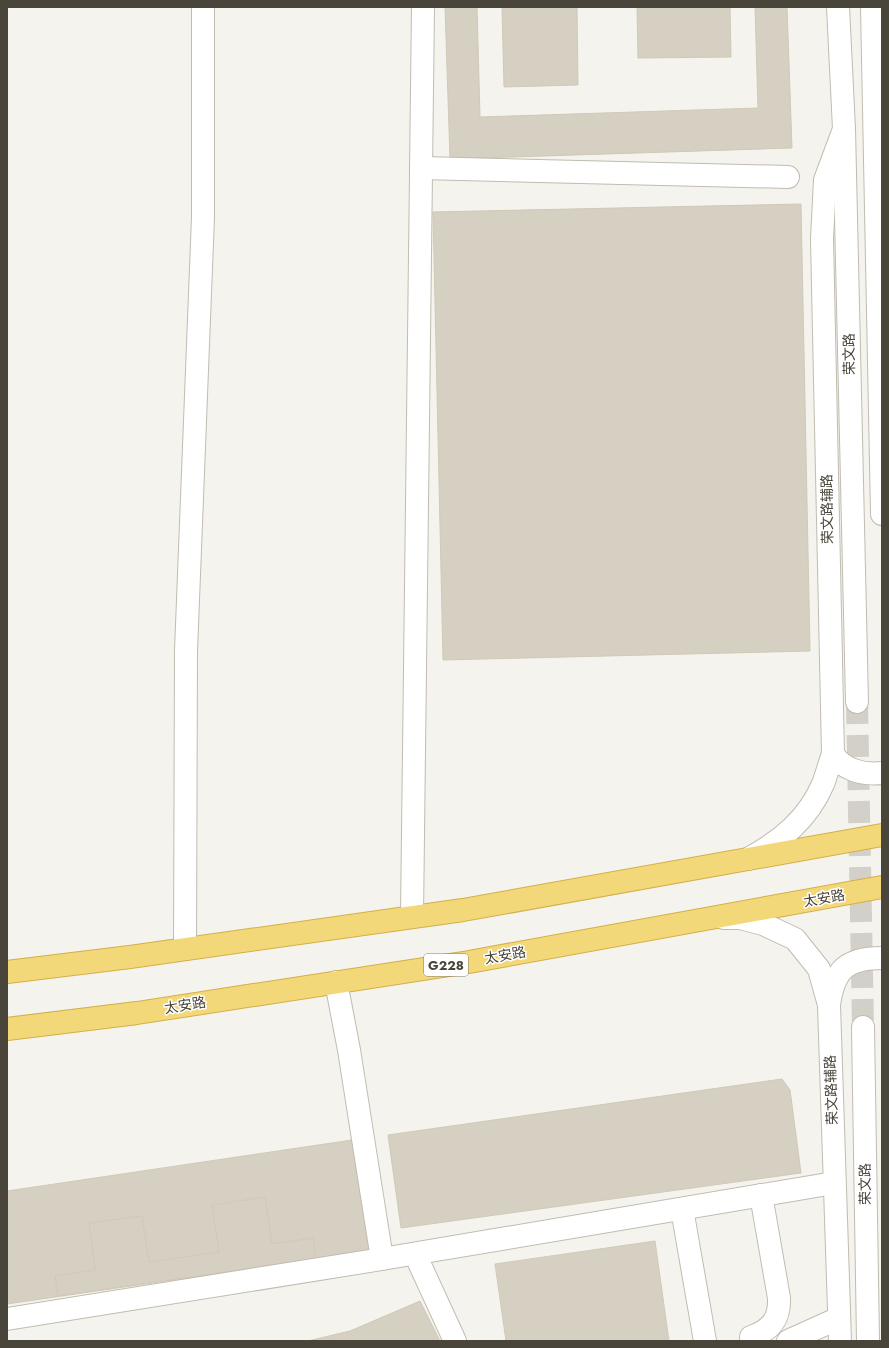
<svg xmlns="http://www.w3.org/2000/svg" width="889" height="1348" font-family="Jost,'Noto Sans SC',sans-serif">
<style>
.building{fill:#d6d0c3;stroke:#d0c9b6}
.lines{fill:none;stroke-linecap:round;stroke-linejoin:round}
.minor-tunnel{stroke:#d3d0c9;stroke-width:22;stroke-dasharray:22 11;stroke-linecap:butt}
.minor-casing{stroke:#c0bcb0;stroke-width:24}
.highway-casing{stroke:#d3af49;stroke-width:24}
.minor{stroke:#fff;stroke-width:22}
.highway{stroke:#f3d879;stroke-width:22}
.labels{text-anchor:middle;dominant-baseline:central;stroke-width:3;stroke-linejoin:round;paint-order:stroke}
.shield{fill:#fff;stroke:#807d75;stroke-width:1}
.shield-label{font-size:13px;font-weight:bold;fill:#49453a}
.street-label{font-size:14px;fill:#49453a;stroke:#fff}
</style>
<rect width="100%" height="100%" fill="#f5f3ed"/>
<g class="building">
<path d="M 445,7 L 477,7 L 480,117 L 758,108 L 755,7 L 787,7 L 792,148 L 450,159 Z"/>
<path d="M 502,7 L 577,7 L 578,85 L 504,87 Z"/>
<path d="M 637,7 L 730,7 L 731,57 L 638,58 Z"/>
<path d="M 801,204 L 810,651 L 443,660 L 433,212 Z"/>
<path d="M 782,1079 L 790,1090 L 801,1173 L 401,1228 L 388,1135 Z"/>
<path d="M 352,1140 L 372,1251 L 7,1304 L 7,1191 Z"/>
<path d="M 265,1197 L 272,1244 L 313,1238 L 316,1259 L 58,1296 L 55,1276 L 95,1270 L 89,1223 L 142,1216 L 149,1262 L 219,1252 L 212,1205 Z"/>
<path d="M 655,1241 L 669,1341 L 506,1341 L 495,1264 Z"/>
<path d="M 420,1301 L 440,1341 L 308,1341 L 350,1331 Z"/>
</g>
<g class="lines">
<path class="minor-tunnel" d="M 857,702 L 863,1027"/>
<defs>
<g id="minor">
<path d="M 838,7 L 844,129 L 857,702"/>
<path d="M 872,7 L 882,514"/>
<path d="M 421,168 L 788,177"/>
<path d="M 833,754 C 843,770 863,775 882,773"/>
<path d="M 748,859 C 781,841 808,819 823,784 C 827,774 829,764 833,754 L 822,239 L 825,180 L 844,129"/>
<path d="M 412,917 L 423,7"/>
<path d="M 724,918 L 740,918 L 763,924 L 795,939 L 819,969 L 829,1005 L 840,1341"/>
<path d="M 185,949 L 186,651 L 203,217 L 203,7"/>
<path d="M 336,982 L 349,1050 L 382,1259"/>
<path d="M 829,1005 C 834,970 846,958 882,958"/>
<path d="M 863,1027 L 868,1341"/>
<path d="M 682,1209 L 705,1341"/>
<path d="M 415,1254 L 455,1341"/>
<path d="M 7,1319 L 382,1259 L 834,1183"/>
<path d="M 751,1337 C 771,1330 780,1319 779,1298 L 761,1195"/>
<path d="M 788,1341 L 839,1318"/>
</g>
<g id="highway">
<path d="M 7,972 L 130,957 L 463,910 L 882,835"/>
<path d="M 7,1029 L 137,1013 L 469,962 L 882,887"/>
</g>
</defs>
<use href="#minor" class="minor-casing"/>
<use href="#highway" class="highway-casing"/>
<use href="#minor" class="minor"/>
<use href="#highway" class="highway"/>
</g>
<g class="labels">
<rect class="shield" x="424" y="954" width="44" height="22" rx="3"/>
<g class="shield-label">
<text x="446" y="965">G228</text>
</g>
<g class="street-label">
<text transform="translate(849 354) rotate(-91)">荣文路</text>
<text transform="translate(827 509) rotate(-91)">荣文路辅路</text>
<text transform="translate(824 898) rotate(-10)">太安路</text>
<text transform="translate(505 955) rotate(-10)">太安路</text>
<text transform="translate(185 1005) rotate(-9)">太安路</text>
<text transform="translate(831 1090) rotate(-92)">荣文路辅路</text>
<text transform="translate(865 1184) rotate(-91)">荣文路</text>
</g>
</g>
<rect width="889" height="1348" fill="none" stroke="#49453a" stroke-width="16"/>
</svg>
